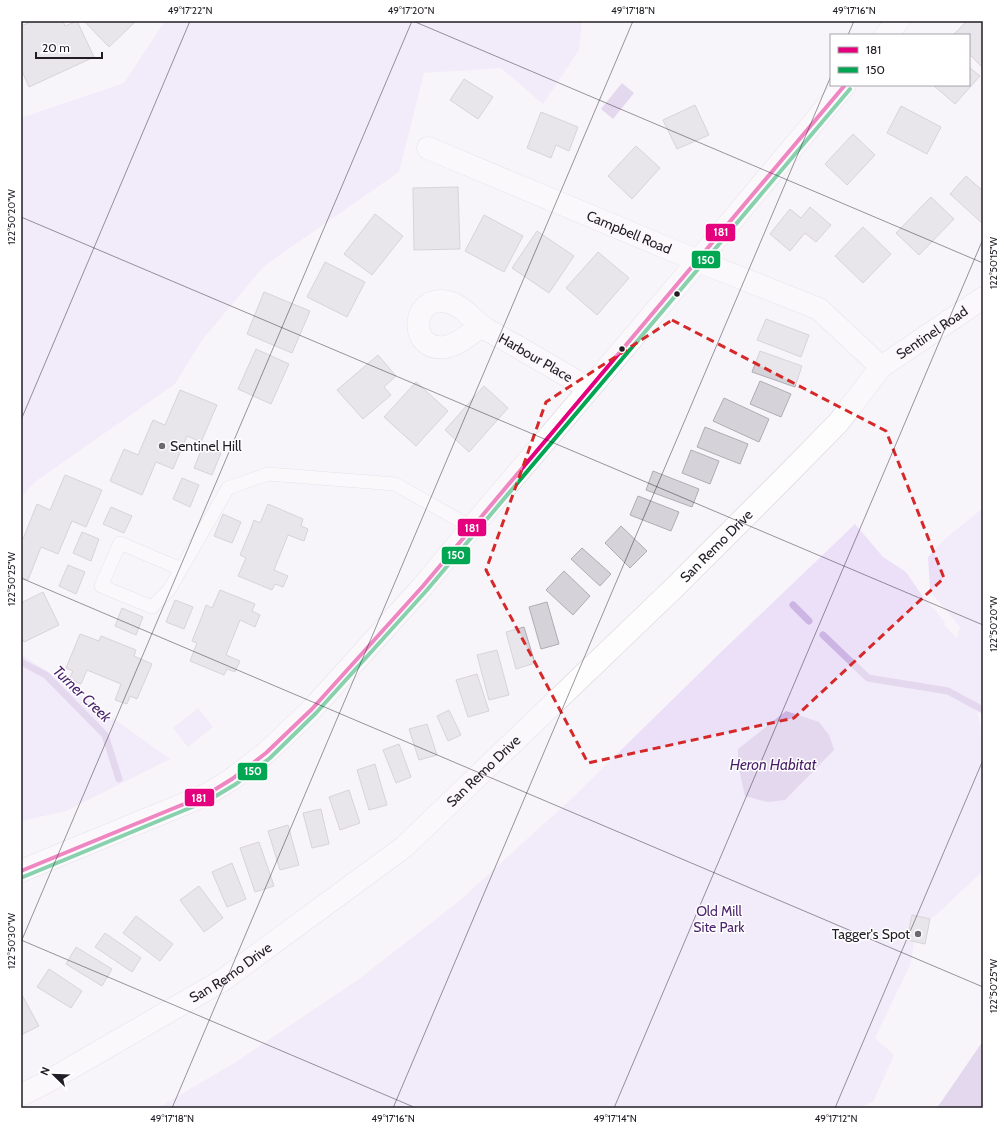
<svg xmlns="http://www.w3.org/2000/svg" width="1004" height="1129" font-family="Cabin,sans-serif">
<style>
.green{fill:#ece0f9}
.water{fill:#ccb5e3}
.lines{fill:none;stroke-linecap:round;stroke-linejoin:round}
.stream{stroke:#ccb5e3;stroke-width:7}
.building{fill:#d5d2da;stroke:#afacb2}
.lane-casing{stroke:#d2ced5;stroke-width:14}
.street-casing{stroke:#d2ced5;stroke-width:23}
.secondary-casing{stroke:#d2ced5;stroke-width:23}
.lane{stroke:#fefdfe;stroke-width:13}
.street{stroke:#fefdfe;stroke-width:22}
.secondary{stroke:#fefdfe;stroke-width:22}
.bus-1-casing{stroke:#fff;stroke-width:7}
.bus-2-casing{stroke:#fff;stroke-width:7}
.bus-1{stroke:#e5007d;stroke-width:4}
.bus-2{stroke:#00a651;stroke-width:4}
.marked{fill:none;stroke:#d62828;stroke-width:3;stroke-dasharray:8 5;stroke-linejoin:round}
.ticks{fill:none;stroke:#211c25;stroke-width:1;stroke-opacity:0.45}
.bus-dot{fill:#211c25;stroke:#fff;stroke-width:1.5}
.poi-dot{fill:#6c6870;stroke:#fff;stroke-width:1.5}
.labels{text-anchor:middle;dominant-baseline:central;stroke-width:3;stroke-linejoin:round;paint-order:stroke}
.street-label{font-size:14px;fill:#211c25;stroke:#fff}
.poi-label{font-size:14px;fill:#211c25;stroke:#fff;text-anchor:start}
.park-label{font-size:14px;fill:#4e256f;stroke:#fff}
.water-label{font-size:15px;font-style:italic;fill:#481f68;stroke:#fff}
.line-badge{stroke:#fff;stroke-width:1.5}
.badge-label{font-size:11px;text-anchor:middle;font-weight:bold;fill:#fff}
.neatline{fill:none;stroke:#211c25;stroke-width:1.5}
.ticks-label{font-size:10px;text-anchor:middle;fill:#211c25}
</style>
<rect width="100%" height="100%" fill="#f7f4fa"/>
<g class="green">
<path d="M 165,21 L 582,21 L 579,50 L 543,104 L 501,68 L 424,73 L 399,172 L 264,266 L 202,340 L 175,384 L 36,481 L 21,497 L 21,118 L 124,83 Z"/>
<path d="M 983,508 L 983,702 L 977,707 L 983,745 L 983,865 L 981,873 L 938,913 L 930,919 L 912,915 L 907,940 L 914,942 L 911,963 L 875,1038 L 894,1055 L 873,1102 L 858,1108 L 158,1108 L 236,1062 L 359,979 L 458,902 L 569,801 L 719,654 L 855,524 L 883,557 L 906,572 L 921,594 L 944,621 L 945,626 L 957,638 L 960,627 L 930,591 L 928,557 L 946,538 Z"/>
<path d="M 21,654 L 57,678 L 170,759 L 66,811 L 21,821 Z"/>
<path d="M 198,708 L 213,727 L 188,747 L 173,728 Z"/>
</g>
<g class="water">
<path d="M 622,83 L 634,93 L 613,119 L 601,109 Z"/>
<path d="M 786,711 L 819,722 L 829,735 L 834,750 L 785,800 L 767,802 L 745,796 L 738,765 L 738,749 Z"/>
<path d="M 983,1041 L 983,1108 L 937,1108 Z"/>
</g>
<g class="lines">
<g class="stream">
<path d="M 793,605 L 809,621"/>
<path d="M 823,635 L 868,678 L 948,691 L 983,710"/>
<path d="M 21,662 L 46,675 L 105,735 L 119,779"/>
</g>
</g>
<g class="building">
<path d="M 33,21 L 63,21 L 65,26 L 77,21 L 94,57 L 29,87 L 21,69 L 21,26 Z"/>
<path d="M 84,21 L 136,21 L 109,47 Z"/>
<path d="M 967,21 L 983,21 L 983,68 L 969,54 L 969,35 L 953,35 Z"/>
<path d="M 969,67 L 980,76 L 955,104 L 933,85 L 969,85 Z"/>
<path d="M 464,79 L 493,97 L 478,119 L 450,100 Z"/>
<path d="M 695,105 L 709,135 L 677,149 L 663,120 Z"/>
<path d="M 901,106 L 941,127 L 927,154 L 887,133 Z"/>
<path d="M 541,112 L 578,127 L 569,151 L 556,145 L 551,158 L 527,148 Z"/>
<path d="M 853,134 L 875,155 L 847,185 L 825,164 Z"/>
<path d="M 636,146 L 660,168 L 632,199 L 608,176 Z"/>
<path d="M 966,176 L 983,191 L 983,224 L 950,194 Z"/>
<path d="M 458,187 L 460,249 L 414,250 L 413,188 Z"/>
<path d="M 931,197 L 954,219 L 919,255 L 896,233 Z"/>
<path d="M 810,207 L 831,225 L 816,242 L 805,233 L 790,251 L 770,234 L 790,209 L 801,218 Z"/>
<path d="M 375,214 L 403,236 L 372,275 L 344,254 Z"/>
<path d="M 484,215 L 523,236 L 504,272 L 465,251 Z"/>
<path d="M 863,227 L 891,254 L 863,283 L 835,256 Z"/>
<path d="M 537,231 L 574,256 L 549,293 L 512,268 Z"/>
<path d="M 598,252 L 629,278 L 597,315 L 566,288 Z"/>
<path d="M 325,262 L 365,282 L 347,317 L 307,297 Z"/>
<path d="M 264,292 L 310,311 L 292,353 L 247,334 Z"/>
<path d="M 766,319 L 809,335 L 801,357 L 757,340 Z"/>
<path d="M 256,349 L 289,364 L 271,404 L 238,389 Z"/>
<path d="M 760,351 L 802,366 L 795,387 L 752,372 Z"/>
<path d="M 378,355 L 396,376 L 384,387 L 391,395 L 363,419 L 337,390 Z"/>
<path d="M 760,381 L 791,394 L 781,417 L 750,404 Z"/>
<path d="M 416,382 L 448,411 L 416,446 L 384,417 Z"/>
<path d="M 484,386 L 508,408 L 469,452 L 445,430 Z"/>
<path d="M 180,390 L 217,405 L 201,442 L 187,436 L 173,469 L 156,462 L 142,495 L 110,481 L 124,449 L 138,455 L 153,420 L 165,425 Z"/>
<path d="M 724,398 L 769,419 L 759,442 L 713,421 Z"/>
<path d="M 705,427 L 748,444 L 740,464 L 697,447 Z"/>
<path d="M 203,446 L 221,453 L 212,475 L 194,468 Z"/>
<path d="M 691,450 L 719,461 L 710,484 L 682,473 Z"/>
<path d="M 653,471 L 699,489 L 692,507 L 646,490 Z"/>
<path d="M 65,475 L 102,490 L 86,527 L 72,521 L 58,554 L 41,547 L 28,580 L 21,577 L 21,539 L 23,539 L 37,504 L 50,510 Z"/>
<path d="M 182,478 L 199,485 L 190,507 L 173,499 Z"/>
<path d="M 638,496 L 679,512 L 671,531 L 630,515 Z"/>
<path d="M 268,504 L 303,519 L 301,526 L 308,529 L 304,541 L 288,535 L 274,570 L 288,576 L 283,587 L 275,584 L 272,590 L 238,576 L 246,558 L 240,555 L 250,531 L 254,520 L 260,523 Z"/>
<path d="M 111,507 L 132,516 L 124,533 L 103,524 Z"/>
<path d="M 223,514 L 241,522 L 232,543 L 214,536 Z"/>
<path d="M 621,526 L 647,551 L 630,568 L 605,543 Z"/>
<path d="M 82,532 L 99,539 L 91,561 L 73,553 Z"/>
<path d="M 582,548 L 611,574 L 600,586 L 571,559 Z"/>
<path d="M 68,565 L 85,572 L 76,594 L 59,586 Z"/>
<path d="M 564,571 L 590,596 L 573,615 L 546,590 Z"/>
<path d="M 220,590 L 255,604 L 252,611 L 260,615 L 255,627 L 240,620 L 226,655 L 240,661 L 235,672 L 227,669 L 224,675 L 190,661 L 197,643 L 192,641 L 202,616 L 206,605 L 212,608 Z"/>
<path d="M 43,592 L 59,625 L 24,642 L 21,636 L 21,603 Z"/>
<path d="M 175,600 L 193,607 L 184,629 L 166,622 Z"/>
<path d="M 547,602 L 559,644 L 541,649 L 529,607 Z"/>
<path d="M 122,608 L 143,617 L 136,635 L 115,626 Z"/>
<path d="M 524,627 L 535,663 L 516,669 L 506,632 Z"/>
<path d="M 80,634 L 99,641 L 101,636 L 136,650 L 134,656 L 152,664 L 137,699 L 130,696 L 127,704 L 115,700 L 121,684 L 87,670 L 81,684 L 69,679 L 73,671 L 66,668 Z"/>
<path d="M 497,650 L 509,695 L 489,700 L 477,655 Z"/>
<path d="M 477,674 L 489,711 L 468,717 L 456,680 Z"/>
<path d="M 449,710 L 461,735 L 448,741 L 437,716 Z"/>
<path d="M 427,724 L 437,755 L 419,760 L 409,729 Z"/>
<path d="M 399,744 L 411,777 L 396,783 L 383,750 Z"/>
<path d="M 375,764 L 387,805 L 369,810 L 357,770 Z"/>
<path d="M 349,790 L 360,823 L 340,830 L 329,797 Z"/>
<path d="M 321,809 L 329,844 L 312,848 L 303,813 Z"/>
<path d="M 288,825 L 299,865 L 280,870 L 268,831 Z"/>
<path d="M 259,842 L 274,886 L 255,892 L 240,848 Z"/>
<path d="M 232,863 L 246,899 L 227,907 L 212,872 Z"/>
<path d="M 199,886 L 223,918 L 204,932 L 180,900 Z"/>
<path d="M 912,915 L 930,919 L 925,944 L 907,940 Z"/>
<path d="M 136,916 L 173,944 L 160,961 L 123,933 Z"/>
<path d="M 105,933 L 141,958 L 132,972 L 95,947 Z"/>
<path d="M 76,947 L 112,969 L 102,986 L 66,964 Z"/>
<path d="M 49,969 L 82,991 L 71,1008 L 37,987 Z"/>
<path d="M 22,995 L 39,1026 L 21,1035 L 21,996 Z"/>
</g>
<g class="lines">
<defs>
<path id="lane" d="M 181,569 L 120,543 L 101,586 L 152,607 L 169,590 L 228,488 L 268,474 L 395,484 L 471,527"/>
<g id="street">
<path id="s1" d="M 428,148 L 698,261 L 819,309 L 881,367"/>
<path id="s2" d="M 482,326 C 473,332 456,346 445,347 C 409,352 411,299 442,301 C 460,302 468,316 482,326 C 492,334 505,339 516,346 C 540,360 565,374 589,389"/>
<path id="s3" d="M 21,1095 L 45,1083 L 223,980 L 404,847 L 676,586 L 778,484 L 838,423 L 881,367 L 983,298"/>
</g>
<g id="secondary">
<path d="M 886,35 L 898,21"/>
<path d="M 21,871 L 206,795 L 232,779 L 266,753 L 312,709 L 423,586 L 482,515 L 698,261 L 845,85"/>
</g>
</defs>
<use href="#lane" class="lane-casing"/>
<use href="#street" class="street-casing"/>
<use href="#secondary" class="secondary-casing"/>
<use href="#lane" class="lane"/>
<use href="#street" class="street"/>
<use href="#secondary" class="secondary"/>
<defs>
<path id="bus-1" d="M 21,871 L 206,795 L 232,779 L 266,753 L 312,709 L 423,586 L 845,85"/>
<path id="bus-2" d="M 23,877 L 209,800 L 236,784 L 270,758 L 316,713 L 427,590 L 850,89"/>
</defs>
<use href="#bus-1" class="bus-1-casing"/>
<use href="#bus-2" class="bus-2-casing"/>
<use href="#bus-1" class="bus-1"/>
<use href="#bus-2" class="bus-2"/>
</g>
<path d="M0 0H1004V1129H0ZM 672,320 L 886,431 L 944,578 L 794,718 L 588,763 L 486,570 L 546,402 Z" fill="#f7f4fa" fill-opacity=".55" fill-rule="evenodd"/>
<path class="marked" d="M 672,320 L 886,431 L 944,578 L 794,718 L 588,763 L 486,570 L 546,402 Z"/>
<path class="ticks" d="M 413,21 L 983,263M 848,35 L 854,21M 21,217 L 983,625M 21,420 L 190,21M 21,578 L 983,987M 21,940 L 416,1108M 21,942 L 412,21M 172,1108 L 633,21M 393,1108 L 831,76M 614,1108 L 983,239M 835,1108 L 983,760"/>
<g class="bus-dot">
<circle cx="677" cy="294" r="3.5"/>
<circle cx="622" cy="349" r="3.5"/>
</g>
<g class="poi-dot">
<circle cx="162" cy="446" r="4"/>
<circle cx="918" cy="934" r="4"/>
</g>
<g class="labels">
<g class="street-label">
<text stroke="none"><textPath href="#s1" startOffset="218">Campbell Road</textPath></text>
<text stroke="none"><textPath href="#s3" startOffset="1196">Sentinel Road</textPath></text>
<text stroke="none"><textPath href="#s2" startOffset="231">Harbour Place</textPath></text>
<text stroke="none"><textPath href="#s3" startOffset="891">San Remo Drive</textPath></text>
<text stroke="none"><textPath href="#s3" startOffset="567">San Remo Drive</textPath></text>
<text stroke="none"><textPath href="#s3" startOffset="243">San Remo Drive</textPath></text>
</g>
<g class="poi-label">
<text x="170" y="446">Sentinel Hill</text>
<text x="910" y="934" text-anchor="end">Tagger's Spot</text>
</g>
<g class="park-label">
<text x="719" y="911">Old Mill<tspan x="719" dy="16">Site Park</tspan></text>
</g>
<g class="water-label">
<text transform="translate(82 694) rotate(44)">Turner Creek</text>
<text x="773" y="765">Heron Habitat</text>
</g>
</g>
<g class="line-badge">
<rect x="705" y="223" width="31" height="19" rx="4" fill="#e5007d"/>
<rect x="691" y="250" width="30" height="19" rx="4" fill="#00a651"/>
<rect x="457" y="518" width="30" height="19" rx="4" fill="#e5007d"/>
<rect x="441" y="546" width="30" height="19" rx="4" fill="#00a651"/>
<rect x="237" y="762" width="31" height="19" rx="4" fill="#00a651"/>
<rect x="184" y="788" width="31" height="19" rx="4" fill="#e5007d"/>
</g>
<g class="badge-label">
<text x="721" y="236">181</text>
<text x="706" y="264">150</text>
<text x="472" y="532">181</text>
<text x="456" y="559">150</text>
<text x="253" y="775">150</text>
<text x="199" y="802">181</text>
</g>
<rect width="1004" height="1129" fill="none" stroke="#ffffff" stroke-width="44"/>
<rect x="830" y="34" width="140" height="52" fill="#ffffff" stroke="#a6a4a8"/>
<rect x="838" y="47" width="20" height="6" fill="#e5007d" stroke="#a6a4a8"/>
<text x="866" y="54" font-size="12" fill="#211c25">181</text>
<rect x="838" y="67" width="20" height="6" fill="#00a651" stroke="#a6a4a8"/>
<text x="866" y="74" font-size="12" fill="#211c25">150</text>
<g transform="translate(54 1075) rotate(293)" stroke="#ffffff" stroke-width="3" paint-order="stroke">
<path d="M0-3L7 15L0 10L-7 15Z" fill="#211c25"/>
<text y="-6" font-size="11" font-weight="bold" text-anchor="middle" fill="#211c25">N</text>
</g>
<path d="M36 52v6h66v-6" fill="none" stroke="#211c25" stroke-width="2"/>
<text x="42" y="52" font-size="12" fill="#211c25" stroke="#ffffff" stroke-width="3" paint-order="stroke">20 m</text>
<rect x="22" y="22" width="960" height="1085" class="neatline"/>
<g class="ticks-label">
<text x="190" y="14">49°17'22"N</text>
<text x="411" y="14">49°17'20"N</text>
<text x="633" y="14">49°17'18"N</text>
<text x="854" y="14">49°17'16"N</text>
<text transform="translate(11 217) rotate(-90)" y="4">122°50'20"W</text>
<text transform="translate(993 263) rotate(-90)" y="4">122°50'15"W</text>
<text transform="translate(11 579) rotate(-90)" y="4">122°50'25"W</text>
<text transform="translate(993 624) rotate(-90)" y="4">122°50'20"W</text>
<text transform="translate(11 941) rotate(-90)" y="4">122°50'30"W</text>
<text transform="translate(993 986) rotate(-90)" y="4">122°50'25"W</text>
<text x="172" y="1122">49°17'18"N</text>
<text x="393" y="1122">49°17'16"N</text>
<text x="615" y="1122">49°17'14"N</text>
<text x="836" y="1122">49°17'12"N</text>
</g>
</svg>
